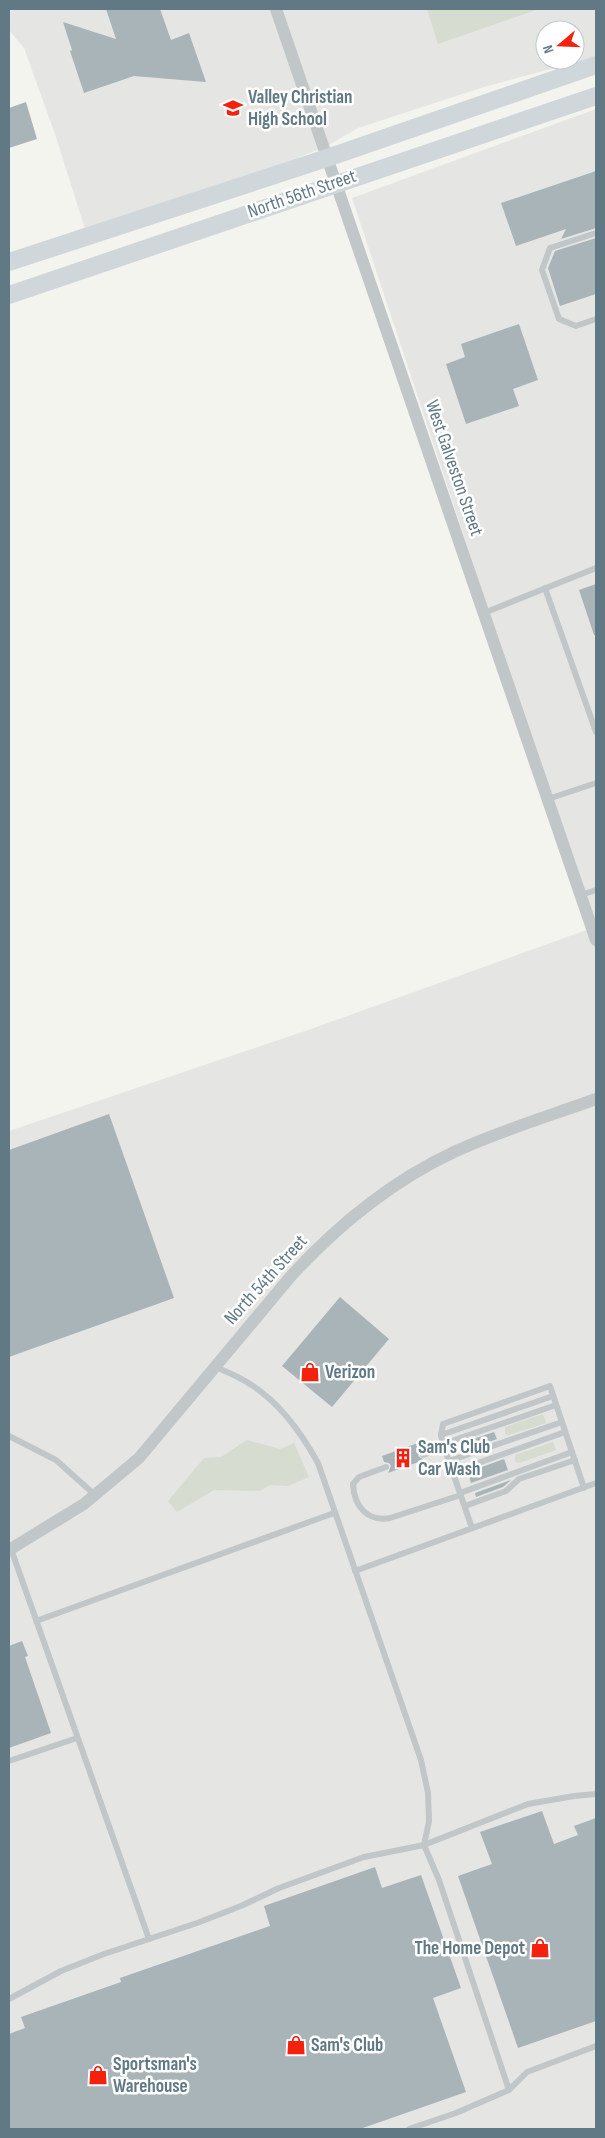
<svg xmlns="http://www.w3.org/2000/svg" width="605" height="2138" font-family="'Sofia Sans Condensed',sans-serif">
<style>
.built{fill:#e5e5e3;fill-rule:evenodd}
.green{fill:#d6dcd0}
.building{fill:#a9b4b8}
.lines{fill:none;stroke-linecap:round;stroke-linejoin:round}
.service{stroke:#c1c6c9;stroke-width:6}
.minor{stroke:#c1c6c9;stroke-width:12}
.secondary{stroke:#d0d7da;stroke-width:18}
.labels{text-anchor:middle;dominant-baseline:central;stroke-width:5;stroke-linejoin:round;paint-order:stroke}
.poi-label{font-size:19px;font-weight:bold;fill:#607984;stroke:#fff;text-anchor:start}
.street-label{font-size:19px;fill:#607984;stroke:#fff}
</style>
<rect width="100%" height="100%" fill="#f4f4ef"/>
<g class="built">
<path d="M 9,9 L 596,9 L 596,57 L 484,87 L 358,128 L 327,146 L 275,167 L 85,229 L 56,137 L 24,48 L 9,30 ZM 545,30 L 575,30 L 575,60 L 545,60 Z"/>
<path d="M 596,109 L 596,935 L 352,198 Z"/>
<path d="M 592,928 L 596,940 L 596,2129 L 9,2129 L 9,1131 L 311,1029 Z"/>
</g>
<g class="green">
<path d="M 427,9 L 539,9 L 438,44 Z"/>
<path d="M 543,1414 L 546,1423 L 509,1435 L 505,1434 L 505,1427 Z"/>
<path d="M 247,1440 L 280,1449 L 294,1443 L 309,1477 L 288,1486 L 270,1485 L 260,1491 L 214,1490 L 177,1512 L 168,1501 L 204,1458 L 221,1457 Z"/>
<path d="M 553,1442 L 556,1450 L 519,1463 L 515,1462 L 515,1455 Z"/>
</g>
<g class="building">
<path d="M 106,9 L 160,9 L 171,40 L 189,33 L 206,82 L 134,76 L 84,93 L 70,51 L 72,50 L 63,22 L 116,39 Z"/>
<path d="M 26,102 L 37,139 L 9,148 L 9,108 Z"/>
<path d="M 596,171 L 596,228 L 561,239 L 566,229 L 516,246 L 501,203 Z"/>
<path d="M 596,238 L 596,294 L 560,306 L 548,268 L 555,251 Z"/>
<path d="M 519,324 L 538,380 L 513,389 L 519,406 L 466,424 L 446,364 L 465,357 L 461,344 Z"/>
<path d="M 596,584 L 596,635 L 594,635 L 579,590 Z"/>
<path d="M 109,1114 L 174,1298 L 9,1357 L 9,1150 Z"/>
<path d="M 340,1297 L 389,1339 L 332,1407 L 282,1366 Z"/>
<path d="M 494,1432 L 497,1439 L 460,1452 L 458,1444 Z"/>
<path d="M 418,1443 L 421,1450 L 418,1456 L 424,1460 L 388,1473 L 391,1466 L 389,1463 L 384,1462 L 382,1456 Z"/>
<path d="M 504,1459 L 508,1470 L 471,1483 L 468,1472 Z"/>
<path d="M 511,1480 L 503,1487 L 476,1497 L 475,1493 Z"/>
<path d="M 22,1641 L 28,1656 L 25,1657 L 51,1733 L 9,1748 L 9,1646 Z"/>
<path d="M 542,1811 L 554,1844 L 578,1835 L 574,1826 L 596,1818 L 596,2021 L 518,2048 L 458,1876 L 492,1864 L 480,1832 Z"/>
<path d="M 375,1867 L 382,1888 L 421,1875 L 461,1988 L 433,1998 L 466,2092 L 360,2129 L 9,2129 L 9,2034 L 25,2028 L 21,2017 L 121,1982 L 120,1978 L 270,1926 L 264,1906 Z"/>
</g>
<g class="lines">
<g class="service">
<path d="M 596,233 L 550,248 L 542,270 L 559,319 L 576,326 L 596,319"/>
<path d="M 545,588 L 596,732"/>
<path d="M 484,613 L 596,568"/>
<path d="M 548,799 L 596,783"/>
<path d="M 581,895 L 596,890"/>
<path d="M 216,1367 C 227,1372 240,1377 250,1384 C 279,1402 302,1434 318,1463 L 421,1760 L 428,1793 L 429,1821 L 424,1845 L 439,1880 L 509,2090"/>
<path d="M 441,1435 L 553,1396"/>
<path d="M 9,1436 L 56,1460 L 95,1495"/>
<path d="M 443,1444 L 556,1405"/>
<path d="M 423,1455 L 444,1447"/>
<path d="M 449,1461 L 562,1422"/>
<path d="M 386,1467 L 359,1477 L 353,1484 C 354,1506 367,1522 390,1518 L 461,1495"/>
<path d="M 453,1472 L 565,1432"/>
<path d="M 460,1493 L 572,1452"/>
<path d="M 465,1506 L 506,1491 L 519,1479 L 575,1460"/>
<path d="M 472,1528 L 443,1444 L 441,1435 L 443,1424 L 550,1386 L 584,1488"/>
<path d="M 11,1549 L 149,1939"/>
<path d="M 355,1571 L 596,1483"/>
<path d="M 36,1621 L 334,1513"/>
<path d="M 9,1761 L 77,1738"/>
<path d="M 9,1999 L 61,1971 L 104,1954 L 197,1923 L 241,1906 L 279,1888 L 364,1857 L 424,1845 L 528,1804 L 574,1796 L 596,1794"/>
<path d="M 409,2129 L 456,2113 L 509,2090 L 527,2072 L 596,2046"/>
</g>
<g class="minor">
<path d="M 276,9 L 596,940"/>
<path d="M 9,1550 L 84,1504 L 139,1458 L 291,1276 C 337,1226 392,1181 454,1152 C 499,1131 549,1116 596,1099"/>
</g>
<g class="secondary">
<path d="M 9,262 L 327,158 L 596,65"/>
<path d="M 9,295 L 596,96"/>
</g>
</g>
<defs>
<symbol id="school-bare" viewBox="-9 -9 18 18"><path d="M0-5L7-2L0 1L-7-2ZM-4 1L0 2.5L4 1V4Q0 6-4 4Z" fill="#f4210f" stroke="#fff" stroke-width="2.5" paint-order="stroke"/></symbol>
<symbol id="shop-bare" viewBox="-9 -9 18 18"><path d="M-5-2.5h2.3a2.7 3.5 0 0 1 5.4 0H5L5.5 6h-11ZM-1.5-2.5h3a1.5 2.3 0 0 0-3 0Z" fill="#f4210f" stroke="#fff" stroke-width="2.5" paint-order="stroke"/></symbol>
<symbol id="building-bare" viewBox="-9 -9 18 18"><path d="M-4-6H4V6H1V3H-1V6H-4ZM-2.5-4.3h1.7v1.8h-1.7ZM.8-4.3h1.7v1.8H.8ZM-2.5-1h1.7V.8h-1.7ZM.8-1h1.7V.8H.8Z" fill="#f4210f" stroke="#fff" stroke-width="2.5" paint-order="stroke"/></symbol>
</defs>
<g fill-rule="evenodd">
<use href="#school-bare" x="219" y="94" width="28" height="28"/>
<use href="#shop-bare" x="296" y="1358" width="28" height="28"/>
<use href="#building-bare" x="389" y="1444" width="28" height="28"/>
<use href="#shop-bare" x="526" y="1934" width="28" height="28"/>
<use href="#shop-bare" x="282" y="2031" width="28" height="28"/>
<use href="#shop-bare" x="84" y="2061" width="28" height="28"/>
</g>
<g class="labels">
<g class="poi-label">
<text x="248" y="97">Valley Christian<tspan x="248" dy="22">High School</tspan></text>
<text x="325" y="1372">Verizon</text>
<text x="418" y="1447">Sam's Club<tspan x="418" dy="22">Car Wash</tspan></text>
<text x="525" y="1948" text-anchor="end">The Home Depot</text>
<text x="311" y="2045">Sam's Club</text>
<text x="113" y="2064">Sportsman's<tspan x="113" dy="22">Warehouse</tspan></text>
</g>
<g class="street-label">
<text transform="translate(302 194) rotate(-19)">North 56th Street</text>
<text transform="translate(454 468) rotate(71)">West Galveston Street</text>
<text transform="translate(266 1280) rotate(-48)">North 54th Street</text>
</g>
</g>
<rect width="605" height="2138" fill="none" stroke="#607984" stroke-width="20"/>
<g transform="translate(560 45) rotate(251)"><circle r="24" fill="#ffffff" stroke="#bfc9ce"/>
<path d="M0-4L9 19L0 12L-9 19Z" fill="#f4210f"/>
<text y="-8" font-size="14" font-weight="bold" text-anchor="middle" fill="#607984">N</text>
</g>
</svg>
